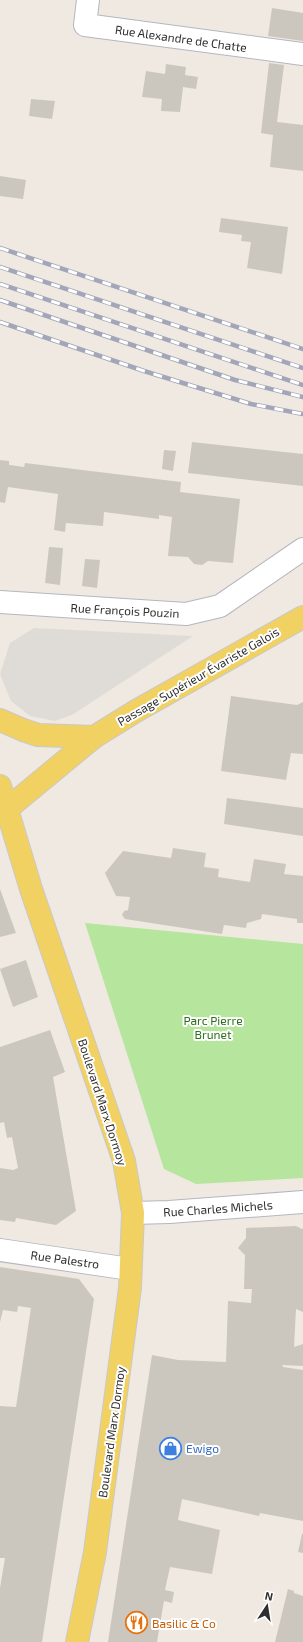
<svg xmlns="http://www.w3.org/2000/svg" width="303" height="1642" font-family="'Exo 2',sans-serif">
<style>
.park{fill:#b6e59e}
.plaza{fill:#dfdcd8}
.building{fill:#cbc7bf}
.lines{fill:none;stroke-linecap:round;stroke-linejoin:round}
.minor-casing{stroke:#b4b7c1;stroke-width:24}
.major-casing{stroke:#c9c9c9;stroke-width:24}
.minor{stroke:#fff;stroke-width:22}
.major{stroke:#f2d163;stroke-width:22}
.rail-casing{stroke:#a3a6b8;stroke-width:4.5}
.rail{stroke:#fff;stroke-width:3;stroke-dasharray:9;stroke-linecap:butt}
.labels{text-anchor:middle;dominant-baseline:central;stroke-width:4;stroke-linejoin:round;paint-order:stroke}
.street-label{font-size:12px;fill:#2e2e2e;stroke:#fff}
.park-label{font-size:12px;fill:#2c6e1b;stroke:#fff}
.shop-label{font-size:12px;fill:#366cbe;stroke:#fff;text-anchor:start}
.food-label{font-size:12px;fill:#c56008;stroke:#fff;text-anchor:start}
</style>
<rect width="100%" height="100%" fill="#efe9e1"/>
<path class="park" d="M 85,923 L 303,944 L 303,1178 L 196,1184 L 164,1169 Z"/>
<path class="plaza" d="M 34,628 L 193,636 L 72,715 L 55,721 L 30,716 L 11,701 L 0,674 L 10,643 Z"/>
<g class="building">
<path d="M 272,8 L 303,13 L 303,41 L 268,36 Z"/>
<path d="M 269,63 L 284,65 L 277,122 L 303,125 L 303,171 L 270,167 L 273,135 L 261,133 Z"/>
<path d="M 166,64 L 186,67 L 185,75 L 198,77 L 196,89 L 183,87 L 180,112 L 161,111 L 162,99 L 142,97 L 146,71 L 165,74 Z"/>
<path d="M 31,99 L 55,101 L 52,119 L 29,116 Z"/>
<path d="M 0,176 L 26,180 L 23,199 L 0,196 Z"/>
<path d="M 221,218 L 288,227 L 282,274 L 247,268 L 251,242 L 241,241 L 242,235 L 219,232 Z"/>
<path d="M 192,442 L 303,454 L 303,486 L 188,473 Z"/>
<path d="M 164,450 L 176,451 L 173,471 L 162,469 Z"/>
<path d="M 0,460 L 9,461 L 9,465 L 10,465 L 24,467 L 25,463 L 181,482 L 180,492 L 240,499 L 233,563 L 208,561 L 202,565 L 194,564 L 188,557 L 168,556 L 172,517 L 159,515 L 159,519 L 104,512 L 103,526 L 66,523 L 65,532 L 54,530 L 58,494 L 8,487 L 5,503 L 0,502 Z"/>
<path d="M 49,547 L 63,548 L 60,585 L 45,583 Z"/>
<path d="M 85,559 L 100,560 L 97,588 L 82,586 Z"/>
<path d="M 231,696 L 297,705 L 303,702 L 303,754 L 291,753 L 286,780 L 221,771 Z"/>
<path d="M 227,798 L 303,808 L 303,836 L 224,824 Z"/>
<path d="M 173,848 L 206,853 L 204,867 L 219,869 L 218,877 L 250,882 L 254,859 L 286,864 L 284,874 L 303,876 L 303,923 L 297,923 L 297,919 L 262,914 L 261,919 L 247,923 L 246,928 L 224,925 L 222,934 L 125,919 L 122,915 L 124,911 L 128,910 L 130,897 L 116,896 L 105,873 L 123,851 L 171,858 Z"/>
<path d="M 0,889 L 16,933 L 0,937 Z"/>
<path d="M 26,960 L 38,997 L 13,1007 L 0,969 Z"/>
<path d="M 50,1030 L 65,1072 L 53,1077 L 76,1211 L 56,1225 L 16,1218 L 15,1222 L 0,1220 L 0,1168 L 13,1170 L 18,1168 L 12,1137 L 7,1138 L 4,1122 L 0,1123 L 0,1047 Z"/>
<path d="M 296,1226 L 302,1229 L 303,1228 L 303,1312 L 296,1309 L 294,1347 L 303,1344 L 303,1366 L 282,1365 L 283,1367 L 303,1370 L 303,1521 L 260,1513 L 259,1516 L 182,1499 L 178,1520 L 220,1530 L 212,1574 L 170,1567 L 165,1590 L 174,1592 L 172,1603 L 164,1601 L 157,1642 L 108,1642 L 152,1355 L 178,1360 L 226,1362 L 228,1301 L 251,1303 L 252,1289 L 244,1289 L 245,1255 L 238,1248 L 246,1238 L 246,1228 Z"/>
<path d="M 0,1267 L 79,1279 L 94,1299 L 42,1642 L 0,1642 L 0,1588 L 5,1558 L 0,1558 L 0,1406 L 16,1407 L 31,1308 L 18,1306 L 17,1312 L 3,1310 L 0,1322 Z"/>
<path d="M 302,1534 L 303,1534 L 303,1553 L 298,1552 Z"/>
<path d="M 288,1589 L 294,1591 L 294,1593 L 303,1596 L 303,1642 L 275,1642 Z"/>
</g>
<g class="lines">
<defs>
<g id="minor">
<path d="M 88,0 L 85,25 L 303,54"/>
<path d="M 0,602 L 186,614 L 220,606 L 303,549"/>
<path d="M 133,1213 L 169,1212 L 303,1202"/>
<path d="M 0,1250 L 130,1269"/>
</g>
<g id="major">
<path d="M 0,720 L 23,730 L 38,735 L 94,737"/>
<path d="M 0,786 L 31,889 L 124,1161 L 133,1213 L 130,1288 L 95,1552 L 77,1642"/>
<path d="M 7,809 L 94,737 L 136,711 L 303,617"/>
</g>
</defs>
<use href="#minor" class="minor-casing"/>
<use href="#major" class="major-casing"/>
<use href="#minor" class="minor"/>
<use href="#major" class="major"/>
<defs>
<g id="rail">
<path d="M 0,248 L 303,349"/>
<path d="M 0,267 L 303,368"/>
<path d="M 0,284 L 303,385"/>
<path d="M 0,300 L 235,380 L 303,397"/>
<path d="M 0,322 L 144,371 L 251,404 L 303,414"/>
</g>
</defs>
<use href="#rail" class="rail-casing"/>
<use href="#rail" class="rail"/>
</g>
<defs>
<symbol id="shop-ring" viewBox="-11 -11 22 22"><circle r="9.5" fill="#fff" stroke="#3f7fe0" stroke-width="1.5"/><path d="M-5-2.5h2.3a2.7 3.5 0 0 1 5.4 0H5L5.5 6h-11ZM-1.5-2.5h3a1.5 2.3 0 0 0-3 0Z" fill="#3f7fe0"/></symbol>
<symbol id="restaurant-ring" viewBox="-11 -11 22 22"><circle r="9.5" fill="#fff" stroke="#e8710a" stroke-width="1.5"/><path d="M-5-6h1v4h1v-4h1v4h1v-4h1v5L-1.5 .5V6h-2V.5L-5-1ZM5-6V6H3V1.5H1.5Q1.5-4 5-6Z" fill="#e8710a"/></symbol>
</defs>
<g fill-rule="evenodd">
<use href="#shop-ring" x="158" y="1436" width="25" height="25"/>
<use href="#restaurant-ring" x="124" y="1610" width="25" height="25"/>
</g>
<g class="labels">
<g class="street-label">
<text transform="translate(181 38) rotate(8)">Rue Alexandre de Chatte</text>
<text transform="translate(125 610) rotate(3)">Rue François Pouzin</text>
<text transform="translate(198 676) rotate(-30)">Passage Supérieur Évariste Galois</text>
<text transform="translate(103 1102) rotate(72)">Boulevard Marx Dormoy</text>
<text transform="translate(218 1208) rotate(-4)">Rue Charles Michels</text>
<text transform="translate(65 1259) rotate(8)">Rue Palestro</text>
<text transform="translate(111 1432) rotate(-82)">Boulevard Marx Dormoy</text>
</g>
<g class="park-label">
<text x="213" y="1020">Parc Pierre<tspan x="213" dy="14">Brunet</tspan></text>
</g>
<g class="shop-label">
<text x="186" y="1448">Ewigo</text>
</g>
<g class="food-label">
<text x="152" y="1623">Basilic &amp; Co</text>
</g>
</g>
<g transform="translate(267 1606) rotate(12)" stroke="#ffffff" stroke-width="3" paint-order="stroke">
<path d="M0-3L7 15L0 10L-7 15Z" fill="#2e2e2e"/>
<text y="-6" font-size="11" font-weight="bold" text-anchor="middle" fill="#2e2e2e">N</text>
</g>
</svg>
